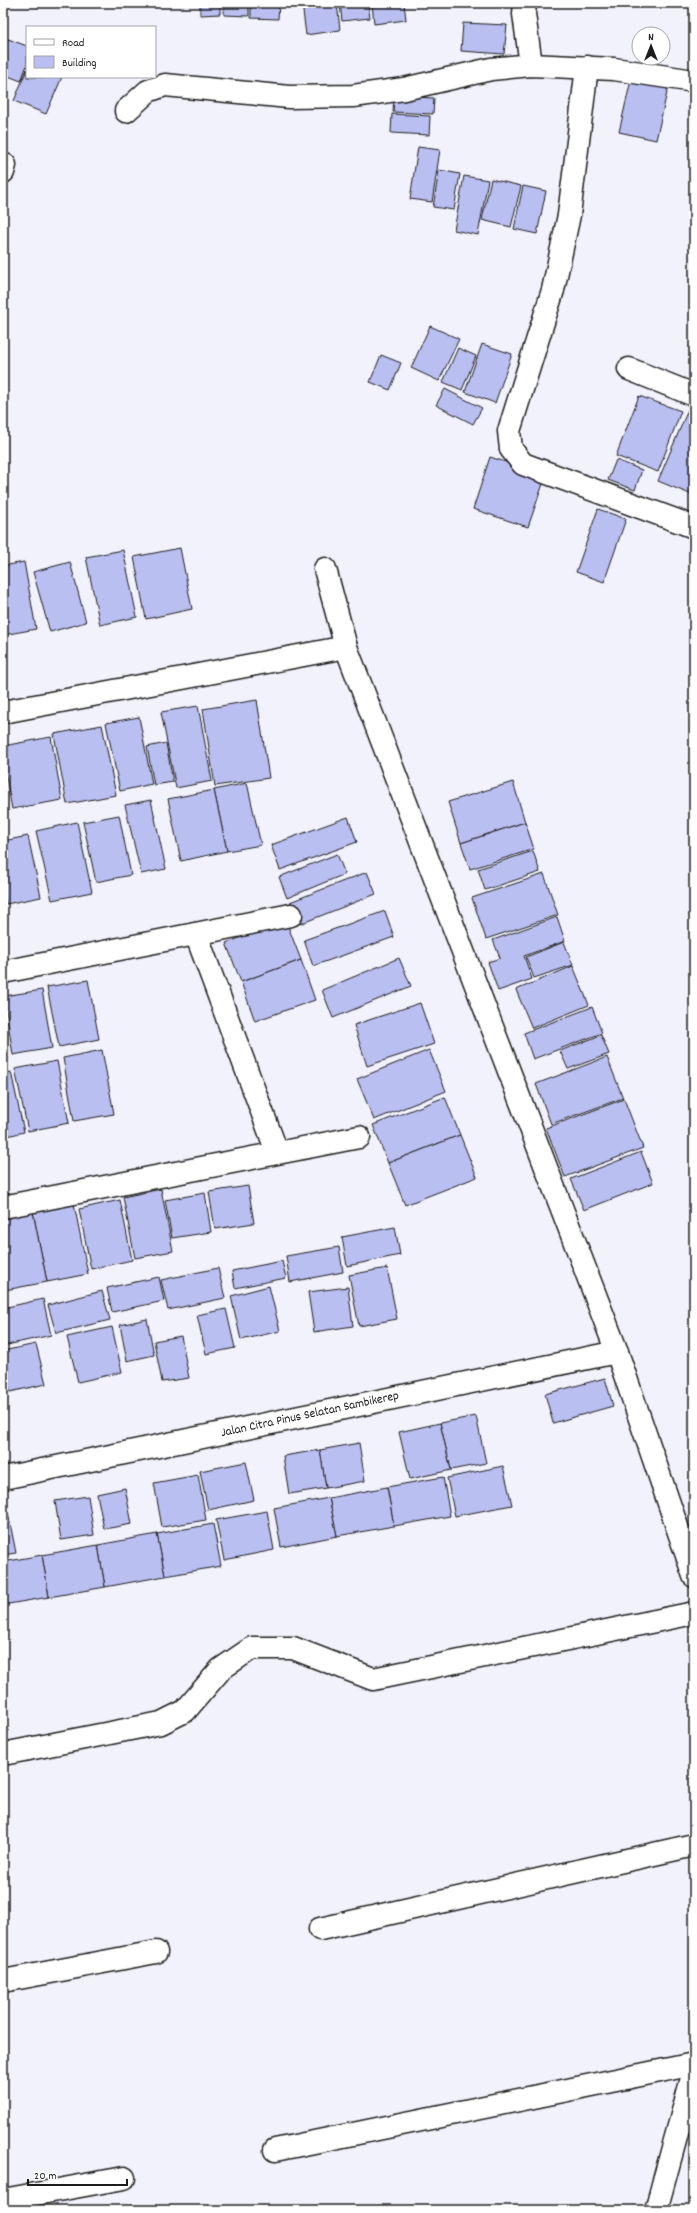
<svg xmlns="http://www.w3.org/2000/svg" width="697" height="2213" font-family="Dekko,sans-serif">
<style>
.building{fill:#babff1;stroke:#1c1c1c}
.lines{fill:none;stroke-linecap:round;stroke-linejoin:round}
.minor-casing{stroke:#1c1c1c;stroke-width:25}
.minor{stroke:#fff;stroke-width:22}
.labels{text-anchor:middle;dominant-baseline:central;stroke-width:3.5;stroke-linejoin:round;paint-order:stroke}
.street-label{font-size:13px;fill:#1c1c1c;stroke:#fff}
</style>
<rect width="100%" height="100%" fill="#f1f2fc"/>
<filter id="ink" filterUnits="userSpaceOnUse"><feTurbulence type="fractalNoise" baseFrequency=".025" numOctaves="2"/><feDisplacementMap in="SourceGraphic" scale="8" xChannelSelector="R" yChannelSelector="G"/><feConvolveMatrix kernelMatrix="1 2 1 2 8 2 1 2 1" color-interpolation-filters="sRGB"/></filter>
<g filter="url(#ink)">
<g class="building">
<path d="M 200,3 L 220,3 L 220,14 L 200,15 Z"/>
<path d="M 224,3 L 249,3 L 249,16 L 224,15 Z"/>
<path d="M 251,3 L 279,3 L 278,19 L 251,18 Z"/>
<path d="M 302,3 L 337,3 L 340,30 L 306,35 Z"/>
<path d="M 340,3 L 368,3 L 370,18 L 342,21 Z"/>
<path d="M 372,3 L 404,3 L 406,20 L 374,24 Z"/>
<path d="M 463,23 L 507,25 L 504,54 L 461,51 Z"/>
<path d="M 8,39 L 27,46 L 27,65 L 21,81 L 3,74 L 3,53 Z"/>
<path d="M 27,69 L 27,77 L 62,77 L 46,114 L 14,101 Z"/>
<path d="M 631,80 L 668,88 L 656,140 L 619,132 Z"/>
<path d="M 394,96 L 434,98 L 433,114 L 393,112 Z"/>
<path d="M 392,114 L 430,116 L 429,135 L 391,133 Z"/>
<path d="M 418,147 L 440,150 L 432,202 L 410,199 Z"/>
<path d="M 439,170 L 460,174 L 454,210 L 433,207 Z"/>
<path d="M 464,176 L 488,180 L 478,235 L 454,230 Z"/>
<path d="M 491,179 L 521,186 L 511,227 L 482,220 Z"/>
<path d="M 523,186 L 546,191 L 537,234 L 514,229 Z"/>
<path d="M 430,326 L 459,339 L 439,381 L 411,368 Z"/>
<path d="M 482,344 L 512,354 L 495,403 L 465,392 Z"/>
<path d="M 458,348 L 476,356 L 462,390 L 443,382 Z"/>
<path d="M 381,355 L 401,363 L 390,390 L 370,382 Z"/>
<path d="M 445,389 L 482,408 L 473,424 L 436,405 Z"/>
<path d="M 639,396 L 681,411 L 658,472 L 616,456 Z"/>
<path d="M 693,398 L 694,483 L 690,494 L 658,481 Z"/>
<path d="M 490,457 L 546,475 L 528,527 L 473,509 Z"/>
<path d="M 616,460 L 642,470 L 635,490 L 608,480 Z"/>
<path d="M 598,509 L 626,519 L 604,582 L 576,572 Z"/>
<path d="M 180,548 L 192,609 L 146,619 L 134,557 Z"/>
<path d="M 123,550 L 137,617 L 100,625 L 86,557 Z"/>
<path d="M 24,562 L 36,629 L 3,635 L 3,566 Z"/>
<path d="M 70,562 L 86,622 L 50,632 L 33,572 Z"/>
<path d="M 257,700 L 269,778 L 215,786 L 203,709 Z"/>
<path d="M 198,706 L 212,781 L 176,788 L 161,712 Z"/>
<path d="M 139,717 L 152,784 L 120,791 L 106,723 Z"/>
<path d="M 102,725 L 116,795 L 67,804 L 54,734 Z"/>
<path d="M 51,737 L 62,800 L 12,809 L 3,761 L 3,746 Z"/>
<path d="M 166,743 L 173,782 L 154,785 L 147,747 Z"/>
<path d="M 513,782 L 525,822 L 461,843 L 448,802 Z"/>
<path d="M 247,783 L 261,845 L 227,851 L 214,790 Z"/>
<path d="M 214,790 L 227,851 L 181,861 L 168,799 Z"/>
<path d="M 3,795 L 6,814 L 3,815 Z"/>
<path d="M 151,800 L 166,869 L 141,874 L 125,805 Z"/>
<path d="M 119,815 L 131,875 L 96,882 L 83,822 Z"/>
<path d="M 348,817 L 357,842 L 280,870 L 271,845 Z"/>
<path d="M 77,822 L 92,892 L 52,900 L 36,831 Z"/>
<path d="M 525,822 L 534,849 L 470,869 L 461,843 Z"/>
<path d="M 28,836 L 41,897 L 6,904 L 3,889 L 3,841 Z"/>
<path d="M 533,851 L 540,872 L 485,890 L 478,869 Z"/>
<path d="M 337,854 L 345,874 L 287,898 L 279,877 Z"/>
<path d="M 367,872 L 376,894 L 300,924 L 290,902 Z"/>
<path d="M 544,874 L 558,915 L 486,939 L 472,898 Z"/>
<path d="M 385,911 L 394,937 L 313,966 L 304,940 Z"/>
<path d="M 557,917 L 565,941 L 524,956 L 532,979 L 498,991 L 488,962 L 500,958 L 493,940 Z"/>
<path d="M 286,921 L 301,960 L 241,982 L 226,943 Z"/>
<path d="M 564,942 L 573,965 L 534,978 L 526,957 Z"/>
<path d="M 399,958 L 411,986 L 333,1018 L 322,990 Z"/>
<path d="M 301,960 L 315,1000 L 255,1021 L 241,982 Z"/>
<path d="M 573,966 L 589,1005 L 532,1028 L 516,990 Z"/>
<path d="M 88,980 L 99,1039 L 59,1047 L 47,987 Z"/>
<path d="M 42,990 L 52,1048 L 13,1055 L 4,996 Z"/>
<path d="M 420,1003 L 434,1044 L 367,1066 L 354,1025 Z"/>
<path d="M 592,1007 L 602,1033 L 533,1059 L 524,1033 Z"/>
<path d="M 3,1034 L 8,1060 L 3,1061 Z"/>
<path d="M 601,1035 L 609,1054 L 568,1069 L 560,1051 Z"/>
<path d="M 102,1050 L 114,1114 L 74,1121 L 63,1058 Z"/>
<path d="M 429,1050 L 446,1091 L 374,1120 L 357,1079 Z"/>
<path d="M 607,1057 L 623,1098 L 551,1124 L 536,1084 Z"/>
<path d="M 57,1061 L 69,1123 L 28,1131 L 15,1069 Z"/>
<path d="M 11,1072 L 24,1132 L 3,1137 L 3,1074 Z"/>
<path d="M 445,1097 L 460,1135 L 388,1163 L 373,1125 Z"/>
<path d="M 624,1099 L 643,1148 L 565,1177 L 546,1128 Z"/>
<path d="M 460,1135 L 477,1177 L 405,1205 L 388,1163 Z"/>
<path d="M 641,1152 L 653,1183 L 584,1210 L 571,1179 Z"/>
<path d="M 248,1186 L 254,1223 L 215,1229 L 209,1192 Z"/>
<path d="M 161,1189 L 173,1251 L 135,1258 L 123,1197 Z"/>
<path d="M 205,1193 L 211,1232 L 172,1238 L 165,1200 Z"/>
<path d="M 120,1200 L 132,1260 L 91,1269 L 79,1209 Z"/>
<path d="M 74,1204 L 88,1274 L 47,1282 L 33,1212 Z"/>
<path d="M 33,1212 L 47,1282 L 5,1290 L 3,1279 L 3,1218 Z"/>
<path d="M 395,1227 L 400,1255 L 347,1266 L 342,1237 Z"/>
<path d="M 339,1247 L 343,1272 L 290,1282 L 286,1256 Z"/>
<path d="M 282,1261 L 286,1278 L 235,1288 L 232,1271 Z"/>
<path d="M 218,1268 L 225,1298 L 168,1310 L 161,1280 Z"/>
<path d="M 387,1268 L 397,1319 L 359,1326 L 349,1275 Z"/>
<path d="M 159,1277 L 164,1301 L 112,1312 L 107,1288 Z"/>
<path d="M 269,1286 L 280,1331 L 241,1340 L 231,1296 Z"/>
<path d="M 348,1287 L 353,1326 L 314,1332 L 308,1292 Z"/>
<path d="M 102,1291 L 110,1320 L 56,1333 L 48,1305 Z"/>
<path d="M 43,1299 L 51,1335 L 3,1346 L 3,1308 Z"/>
<path d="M 226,1309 L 235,1348 L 206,1354 L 197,1315 Z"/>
<path d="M 147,1319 L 154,1355 L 127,1361 L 120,1325 Z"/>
<path d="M 112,1327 L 122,1372 L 78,1382 L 67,1337 Z"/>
<path d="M 181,1336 L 189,1378 L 162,1382 L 154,1341 Z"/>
<path d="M 36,1344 L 46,1384 L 10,1392 L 3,1363 L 3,1351 Z"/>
<path d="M 605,1378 L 613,1406 L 553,1423 L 545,1394 Z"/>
<path d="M 476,1416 L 486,1463 L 451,1470 L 440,1423 Z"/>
<path d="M 440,1423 L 451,1470 L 410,1479 L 399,1432 Z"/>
<path d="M 359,1443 L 365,1481 L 326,1488 L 320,1450 Z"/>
<path d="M 320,1450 L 326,1488 L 289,1494 L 283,1456 Z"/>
<path d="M 246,1462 L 254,1500 L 208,1510 L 200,1471 Z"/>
<path d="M 503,1466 L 512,1505 L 455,1516 L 447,1478 Z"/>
<path d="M 198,1475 L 206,1520 L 162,1527 L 154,1483 Z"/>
<path d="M 443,1477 L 450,1516 L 394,1526 L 387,1487 Z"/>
<path d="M 387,1487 L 394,1526 L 337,1536 L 329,1498 Z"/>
<path d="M 125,1488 L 132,1524 L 104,1529 L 97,1494 Z"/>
<path d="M 88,1496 L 94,1535 L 61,1540 L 55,1501 Z"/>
<path d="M 329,1498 L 337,1536 L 281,1547 L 274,1508 Z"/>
<path d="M 267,1511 L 274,1550 L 224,1560 L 216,1520 Z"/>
<path d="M 8,1513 L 16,1553 L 3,1555 L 3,1514 Z"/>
<path d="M 213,1524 L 221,1566 L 165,1576 L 157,1534 Z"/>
<path d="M 157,1534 L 165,1576 L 105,1587 L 98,1545 Z"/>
<path d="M 98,1545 L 105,1587 L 49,1597 L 42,1555 Z"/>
<path d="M 42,1555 L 49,1597 L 3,1605 L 3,1562 Z"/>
</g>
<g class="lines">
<defs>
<g id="minor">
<path d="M 525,3 L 524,14 L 531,65"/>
<path d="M 587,67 L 569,215 L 553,290 L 509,431 L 511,449 L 523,464 L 694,527"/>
<path d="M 126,111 L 148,91 L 165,85 L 289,97 L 353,96 L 404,89 L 491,69 L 531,65 L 614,69 L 694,81"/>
<path d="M 3,172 L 5,165"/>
<path d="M 629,369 L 694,395"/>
<path d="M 325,569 L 346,647 L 617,1352 L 694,1576"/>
<path d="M 3,712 L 346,647"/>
<path d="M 196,934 L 277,1152"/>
<path d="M 3,972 L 291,915"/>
<path d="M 3,1207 L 359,1137"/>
<path d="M 3,1478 L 617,1352"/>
<path d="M 3,1754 L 161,1723 L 185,1711 L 221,1669 L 252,1648 L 293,1648 L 373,1679 L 694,1613"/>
<path d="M 320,1929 L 694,1845"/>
<path d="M 3,1981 L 156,1952"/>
<path d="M 275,2150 L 694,2064"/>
<path d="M 3,2200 L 124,2178"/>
<path d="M 656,2210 L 694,2071"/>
</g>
</defs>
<use href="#minor" class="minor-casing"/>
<use href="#minor" class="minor"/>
</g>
</g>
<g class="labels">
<g class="street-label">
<text transform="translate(310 1415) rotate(-12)">Jalan Citra Pinus Selatan Sambikerep</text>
</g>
</g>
<rect width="697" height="2213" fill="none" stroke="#fff" stroke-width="16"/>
<rect x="8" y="8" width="681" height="2197" fill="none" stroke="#1c1c1c" stroke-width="1.5" filter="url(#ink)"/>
<rect x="26" y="26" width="130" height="52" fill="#ffffff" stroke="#a4a4a4"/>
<rect x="34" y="39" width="20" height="6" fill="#ffffff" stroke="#a4a4a4"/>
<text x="62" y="46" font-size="12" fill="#1c1c1c">Road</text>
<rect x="34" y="56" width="20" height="12" fill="#babff1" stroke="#a4a4a4"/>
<text x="62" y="66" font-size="12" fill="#1c1c1c">Building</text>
<g transform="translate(651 46)"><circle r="19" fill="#ffffff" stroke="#a4a4a4"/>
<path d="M0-3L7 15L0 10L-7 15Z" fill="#1c1c1c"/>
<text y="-6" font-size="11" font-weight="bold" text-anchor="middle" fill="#1c1c1c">N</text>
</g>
<path d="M28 2179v6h99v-6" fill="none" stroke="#1c1c1c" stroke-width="2"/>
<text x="34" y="2179" font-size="12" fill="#1c1c1c" stroke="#ffffff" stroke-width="3" paint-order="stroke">20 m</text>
</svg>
